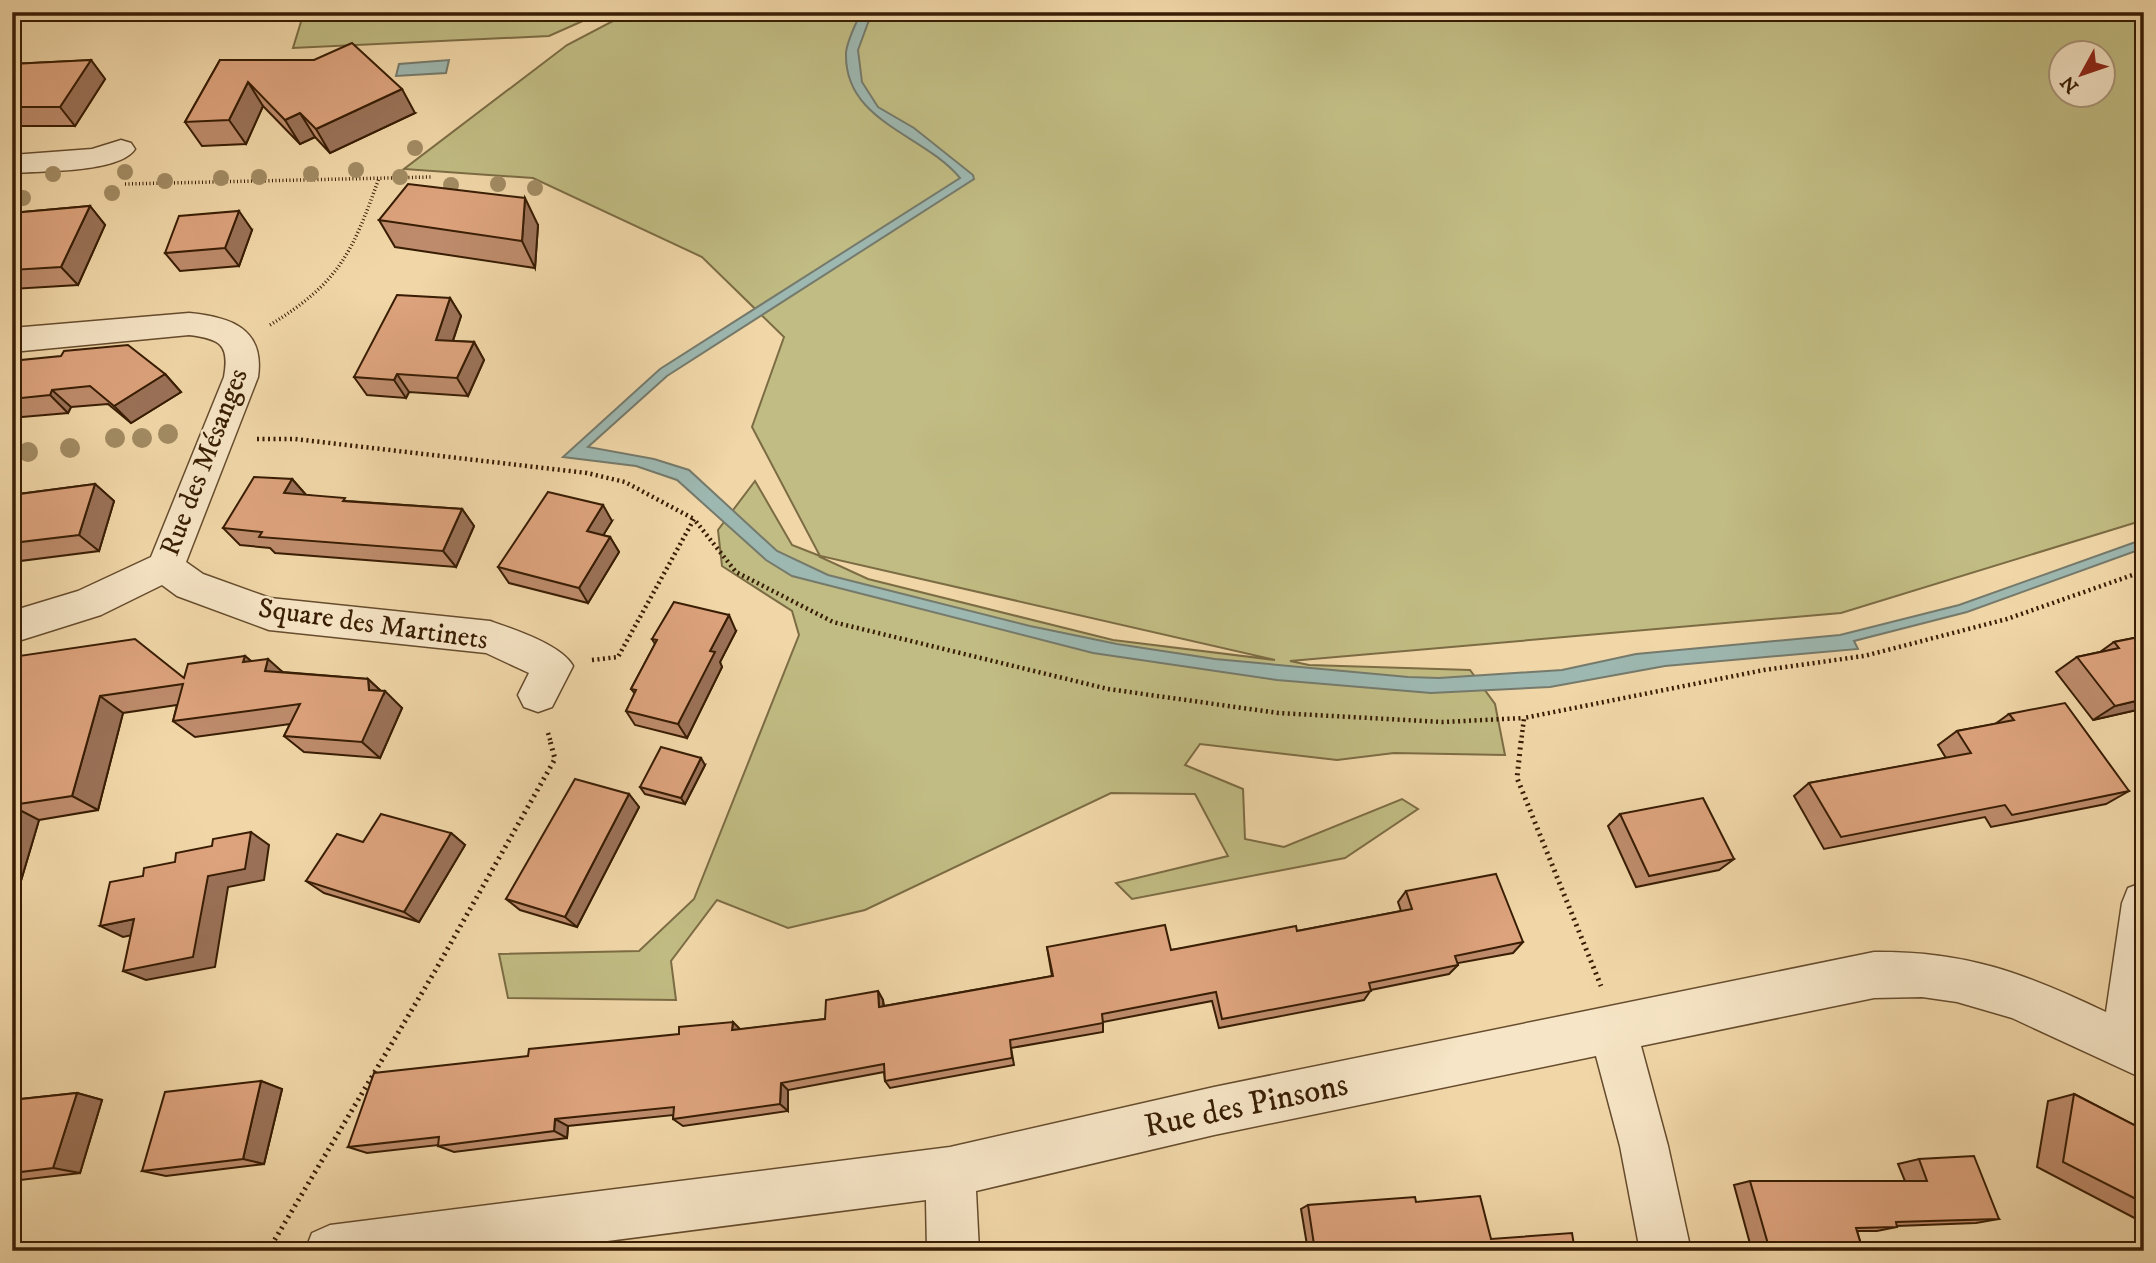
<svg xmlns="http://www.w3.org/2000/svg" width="2156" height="1263" font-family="'IM FELL DW Pica',serif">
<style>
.green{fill:#c1bc83;stroke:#7c6c44;stroke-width:2;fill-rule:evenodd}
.water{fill:#9db8b1;stroke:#757a6c;stroke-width:2}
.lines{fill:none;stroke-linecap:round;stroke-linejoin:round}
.street-casing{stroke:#664c2d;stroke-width:3}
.path-far2{stroke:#381d04;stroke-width:3.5;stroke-dasharray:1 2.5;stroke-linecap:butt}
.path-far1{stroke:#381d04;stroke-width:4.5;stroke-dasharray:2 3.5;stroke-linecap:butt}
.path{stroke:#381d04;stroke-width:5;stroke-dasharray:2 4.5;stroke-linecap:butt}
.street{fill:#f6e5c6;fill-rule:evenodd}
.tree{fill:#a28b63}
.wall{fill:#be8c6c;stroke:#381d04;stroke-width:2}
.shaded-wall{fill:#9b7258;stroke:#381d04;stroke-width:2}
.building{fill:#dda37d;stroke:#381d04;stroke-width:2}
.labels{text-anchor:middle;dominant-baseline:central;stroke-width:5;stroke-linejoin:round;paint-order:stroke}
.street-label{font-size:28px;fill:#381d04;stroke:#f6e5c6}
.near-street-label{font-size:33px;fill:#381d04;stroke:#f6e5c6}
</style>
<rect width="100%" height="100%" fill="#f1d7a8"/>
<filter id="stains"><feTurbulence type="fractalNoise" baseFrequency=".00286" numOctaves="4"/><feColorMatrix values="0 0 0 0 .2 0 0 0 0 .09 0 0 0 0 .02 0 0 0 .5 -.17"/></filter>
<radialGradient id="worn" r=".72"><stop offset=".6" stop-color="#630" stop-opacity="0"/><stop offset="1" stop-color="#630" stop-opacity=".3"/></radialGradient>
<g class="green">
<path d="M 304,12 L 603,12 L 549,36 L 293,48 Z"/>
<path d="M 630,12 L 2144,12 L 2144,520 L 1841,613 L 1290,661 L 1309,665 L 1470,670 L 1495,704 L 1505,755 L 1394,753 L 1337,760 L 1200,744 L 1185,765 L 1243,789 L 1245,839 L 1284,847 L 1402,799 L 1418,809 L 1345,858 L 1132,899 L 1116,883 L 1228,856 L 1195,794 L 1111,793 L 865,910 L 788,928 L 717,900 L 671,961 L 676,1000 L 508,998 L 499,954 L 639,951 L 694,899 L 799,635 L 792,611 L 722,566 L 718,530 L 755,481 L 792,545 L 820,556 L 752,427 L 784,337 L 702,257 L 533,178 L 404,169 L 567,45 ZM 2062,52 L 2104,52 L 2104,94 L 2062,94 ZM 820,557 L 821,556 L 1275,660 L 1113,640 L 868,579 Z"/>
</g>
<g class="water">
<path d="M 861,12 L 872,12 L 858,50 L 862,82 L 878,107 L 914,128 L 973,175 L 974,179 L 667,376 L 588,447 L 654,459 L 689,470 L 777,551 L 828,575 L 1030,626 L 1117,644 L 1215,659 L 1408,677 L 1439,678 L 1562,670 L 1636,654 L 1840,635 L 1959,605 L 2144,539 L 2144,548 L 1967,612 L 1854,641 L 1858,649 L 1665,666 L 1550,687 L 1431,693 L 1277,680 L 1093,653 L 792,576 L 766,560 L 677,480 L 636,466 L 563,457 L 660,369 L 960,178 C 924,134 844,122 846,53 C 847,40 856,24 861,12 Z"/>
<path d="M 449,60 L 446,73 L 396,76 L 399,64 Z"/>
</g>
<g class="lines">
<defs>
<g id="street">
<path d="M 121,140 L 131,143 L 135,149 C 120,173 40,171 12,173 L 12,155 L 92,149 Z"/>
<path d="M 189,313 C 230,317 265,328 258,377 L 186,562 L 203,574 L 270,598 L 490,621 C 513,629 562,645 573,666 L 552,707 L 538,712 L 524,707 L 518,695 L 529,673 L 486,653 L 269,630 L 177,596 L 162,585 L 101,615 L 12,643 L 12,611 L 78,591 L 151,557 L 224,377 C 230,344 220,339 189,335 L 12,352 L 12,328 Z"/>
<path d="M 2144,882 L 2144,1079 L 2012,1018 L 1957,1002 L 1922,997 L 1874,998 L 1641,1046 L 1668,1146 L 1691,1251 L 1640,1251 L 1620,1146 L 1596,1056 L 1214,1135 L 976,1191 L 979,1251 L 927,1251 L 926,1200 L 530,1251 L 305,1251 L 312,1233 L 330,1225 L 950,1147 L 1214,1087 L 1874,952 C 1966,951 2024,973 2106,1012 L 2122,903 L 2128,888 Z"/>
</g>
</defs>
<use href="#street" class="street-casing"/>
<g class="path-far2">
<path d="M 125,184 L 431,177"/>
<path d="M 270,325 C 340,282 352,253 379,178"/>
</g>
<g class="path-far1">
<path d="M 257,439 L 295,439 L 587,473 L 625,482 L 694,519"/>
<path d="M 592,660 L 618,657 L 694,519 L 736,572 L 833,622 L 1108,689 L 1278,713 L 1443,722 L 1524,718"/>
<path d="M 548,733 L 551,743"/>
<path d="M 1521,743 L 1524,718 L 1764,670 L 1864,656 L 2007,619 L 2144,571"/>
</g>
<g class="path">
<path d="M 1521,741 L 1517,778 L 1601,986"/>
<path d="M 268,1251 L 435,971 L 555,759 L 550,741"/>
</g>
<use href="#street" class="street"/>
</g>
<g class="tree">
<circle cx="415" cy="148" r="8"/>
<circle cx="356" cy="170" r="8"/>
<circle cx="125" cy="172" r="8"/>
<circle cx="53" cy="174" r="8"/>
<circle cx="311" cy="174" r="8"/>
<circle cx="259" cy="177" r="8"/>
<circle cx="400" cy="177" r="8"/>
<circle cx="221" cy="178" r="8"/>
<circle cx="165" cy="181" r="8"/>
<circle cx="498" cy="184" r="8"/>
<circle cx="451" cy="185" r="8"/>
<circle cx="535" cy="188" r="8"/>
<circle cx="112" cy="193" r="8"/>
<circle cx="23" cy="198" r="8"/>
<circle cx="168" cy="434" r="10"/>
<circle cx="115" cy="438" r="10"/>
<circle cx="142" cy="438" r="10"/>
<circle cx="70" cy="448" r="10"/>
<circle cx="28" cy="452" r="10"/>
</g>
<g class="wall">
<path d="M 91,60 L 105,79 L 75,126 L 18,126 L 12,133 L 12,64 Z"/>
<path d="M 220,60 L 415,113 L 330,153 L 315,137 L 300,144 L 263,106 L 246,144 L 202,146 L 185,122 Z"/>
<path d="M 90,206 L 105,225 L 78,285 L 12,289 L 12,213 Z"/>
<path d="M 379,220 L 538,225 L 535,268 L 395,247 Z"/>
<path d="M 252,230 L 239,266 L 180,271 L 165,253 Z"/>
<path d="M 450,298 L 461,316 L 453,341 L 474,342 L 484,360 L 468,396 L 409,392 L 406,398 L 367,395 L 354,377 Z"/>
<path d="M 165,374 L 181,392 L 131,423 L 108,404 L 71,407 L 68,413 L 22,417 L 12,408 L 12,380 Z"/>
<path d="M 292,479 L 306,495 L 347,501 L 462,509 L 474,526 L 456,567 L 275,553 L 270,548 L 240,545 L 223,528 Z"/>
<path d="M 95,484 L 114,501 L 99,551 L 12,562 L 12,495 Z"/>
<path d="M 612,521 L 603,535 L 610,537 L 619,552 L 588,603 L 509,583 L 498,567 Z"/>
<path d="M 736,631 L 720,662 L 722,667 L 687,738 L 635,725 L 626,711 L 635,694 L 631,689 L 655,644 L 652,639 Z"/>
<path d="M 2144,636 L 2144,712 L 2141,709 L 2093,720 L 2056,672 L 2077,657 L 2100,652 L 2114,642 Z"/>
<path d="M 245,656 L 251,661 L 283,672 L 368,679 L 381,691 L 402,708 L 380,758 L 304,752 L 284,736 L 290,724 L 195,737 L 173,721 L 177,705 L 123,713 L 98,810 L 39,820 L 12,911 L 12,657 L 185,678 Z"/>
<path d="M 2009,714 L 2129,791 L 2106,804 L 1991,827 L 1985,817 L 1824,849 L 1794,796 L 1809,783 L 1946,758 L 1938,745 L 1957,731 L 1995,724 Z"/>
<path d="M 705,765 L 685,804 L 645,794 L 640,787 Z"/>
<path d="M 629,794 L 639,807 L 577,927 L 520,910 L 506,899 Z"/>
<path d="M 1620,814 L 1734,859 L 1719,870 L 1636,887 L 1608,826 Z"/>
<path d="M 451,833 L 465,845 L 419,922 L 324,893 L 306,881 L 363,842 Z"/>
<path d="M 1406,891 L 1523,942 L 1513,953 L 1458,963 L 1458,965 L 1449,974 L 1371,990 L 1364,1000 L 1219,1028 L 1212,1001 L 1103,1022 L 1103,1032 L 1011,1048 L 1014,1065 L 890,1088 L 885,1081 L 884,1072 L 788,1090 L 788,1111 L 683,1126 L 673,1119 L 673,1115 L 568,1126 L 567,1138 L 454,1152 L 438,1146 L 438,1145 L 367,1153 L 348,1147 L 528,1056 L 825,1019 L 878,991 L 883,1000 L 884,1006 L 1052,976 L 1047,947 L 1171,950 L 1297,931 L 1401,911 L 1398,902 Z"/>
<path d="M 261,1081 L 282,1089 L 264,1164 L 166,1176 L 142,1171 Z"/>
<path d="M 77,1093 L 102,1100 L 80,1173 L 12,1181 L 12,1100 Z"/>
<path d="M 2074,1094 L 2144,1130 L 2144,1223 L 2037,1167 L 2048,1101 Z"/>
<path d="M 1919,1159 L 1999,1219 L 1976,1223 L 1897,1226 L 1897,1227 L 1877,1231 L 1857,1231 L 1863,1251 L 1752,1251 L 1734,1185 L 1750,1181 L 1905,1181 L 1898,1164 Z"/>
<path d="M 1416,1202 L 1491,1239 L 1575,1251 L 1308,1251 L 1301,1209 L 1308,1205 Z"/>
</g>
<g class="shaded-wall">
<path d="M 91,60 L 105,79 L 75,126 L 60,107 Z"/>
<path d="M 248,82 L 263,106 L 246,144 L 229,120 Z"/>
<path d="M 402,89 L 415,113 L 330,153 L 316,129 Z"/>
<path d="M 300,113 L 315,137 L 300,144 L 285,120 Z"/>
<path d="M 12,119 L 18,126 L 13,133 L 12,132 Z"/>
<path d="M 525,198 L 538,225 L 535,268 L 522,241 Z"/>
<path d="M 90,206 L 105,225 L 78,285 L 61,267 Z"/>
<path d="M 239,211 L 252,230 L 239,266 L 225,248 Z"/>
<path d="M 450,298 L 461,316 L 447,358 L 436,340 Z"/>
<path d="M 474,342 L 484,360 L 468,396 L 457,378 Z"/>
<path d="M 165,374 L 181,392 L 131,423 L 114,406 Z"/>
<path d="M 397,374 L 409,392 L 406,398 L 394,380 Z"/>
<path d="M 52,390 L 71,407 L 68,413 L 50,395 Z"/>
<path d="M 292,479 L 307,496 L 284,493 Z"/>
<path d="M 95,484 L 114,501 L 99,551 L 79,535 Z"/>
<path d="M 603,505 L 612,521 L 596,547 L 587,531 Z"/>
<path d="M 462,509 L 474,526 L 456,567 L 443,551 Z"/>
<path d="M 610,537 L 619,552 L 588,603 L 579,588 Z"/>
<path d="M 729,615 L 736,631 L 720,662 L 722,667 L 687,738 L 678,724 L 710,651 Z"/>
<path d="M 245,656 L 265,673 L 243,662 Z"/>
<path d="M 268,659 L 287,676 L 265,671 Z"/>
<path d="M 368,679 L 384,694 L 385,691 L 402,708 L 380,758 L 362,742 L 369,690 Z"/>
<path d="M 100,696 L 123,713 L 98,810 L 72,796 Z"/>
<path d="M 2144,699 L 2144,708 L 2141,709 L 2093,720 L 2115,706 Z"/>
<path d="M 701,758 L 705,765 L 685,804 L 681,798 Z"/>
<path d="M 629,794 L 639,807 L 577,927 L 565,917 Z"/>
<path d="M 12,806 L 39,820 L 12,911 Z"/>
<path d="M 251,832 L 269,845 L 264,880 L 228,887 L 215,967 L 146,980 L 123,971 L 208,876 Z"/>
<path d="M 451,833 L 465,845 L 419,922 L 404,912 Z"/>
<path d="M 134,919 L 156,930 L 123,937 L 100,926 Z"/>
<path d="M 878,991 L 883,1000 L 884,1016 L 879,1007 Z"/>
<path d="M 733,1022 L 741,1030 L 732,1030 Z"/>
<path d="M 261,1081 L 282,1089 L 264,1164 L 243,1159 Z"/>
<path d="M 781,1083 L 788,1090 L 788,1111 L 780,1104 Z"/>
<path d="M 77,1093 L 102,1100 L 80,1173 L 53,1168 Z"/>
<path d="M 555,1119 L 568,1126 L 567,1138 L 554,1131 Z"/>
</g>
<g class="building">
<path d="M 352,43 L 402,89 L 316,129 L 300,113 L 285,120 L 248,82 L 229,120 L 185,122 L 220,60 L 314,60 Z"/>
<path d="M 91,60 L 60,107 L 12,107 L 12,64 Z"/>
<path d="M 408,184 L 525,198 L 522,241 L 379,220 Z"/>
<path d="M 90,206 L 61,267 L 12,270 L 12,213 Z"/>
<path d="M 239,211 L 225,248 L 165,253 L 179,216 Z"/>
<path d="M 397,295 L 450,298 L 436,340 L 474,342 L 457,378 L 397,374 L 394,380 L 354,377 Z"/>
<path d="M 128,345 L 165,374 L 114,406 L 90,386 L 52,390 L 50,395 L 12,399 L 12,380 L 21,360 L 61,356 L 64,351 Z"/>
<path d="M 254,477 L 292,479 L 284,493 L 345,498 L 343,501 L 462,509 L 443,551 L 259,537 L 262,532 L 223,528 Z"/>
<path d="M 95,484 L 79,535 L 12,543 L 12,495 Z"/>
<path d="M 548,492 L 603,505 L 587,531 L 610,537 L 579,588 L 498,567 Z"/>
<path d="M 674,602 L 729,615 L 710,651 L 715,652 L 678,724 L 626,711 L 636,690 L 631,689 L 657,640 L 652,639 Z"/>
<path d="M 2144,636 L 2144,699 L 2115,706 L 2077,657 L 2119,648 L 2114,642 Z"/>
<path d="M 135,639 L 184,678 L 188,664 L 245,656 L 243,662 L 268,659 L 265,671 L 368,679 L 369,690 L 385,691 L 362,742 L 284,736 L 300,704 L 173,721 L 183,684 L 100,696 L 72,796 L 12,805 L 12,657 Z"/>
<path d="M 2065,703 L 2129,791 L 2012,815 L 2005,805 L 1841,837 L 1809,783 L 1971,753 L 1957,731 L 2014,720 L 2009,714 Z"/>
<path d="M 661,747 L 701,758 L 681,798 L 640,787 Z"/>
<path d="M 575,779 L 629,794 L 565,917 L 506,899 Z"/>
<path d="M 1703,798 L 1734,859 L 1649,876 L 1620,814 Z"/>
<path d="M 381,814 L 451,833 L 404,912 L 306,881 L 337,834 L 363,842 Z"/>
<path d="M 251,832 L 245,869 L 208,876 L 193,957 L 123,971 L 134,919 L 100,926 L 110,882 L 143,876 L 144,868 L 175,862 L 176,853 L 212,846 L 213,839 Z"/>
<path d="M 1496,874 L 1523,942 L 1455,956 L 1458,965 L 1369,983 L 1371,991 L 1222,1019 L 1216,992 L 1102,1014 L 1103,1023 L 1010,1040 L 1012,1058 L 885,1081 L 884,1064 L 781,1083 L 780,1104 L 673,1119 L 674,1107 L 555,1119 L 554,1131 L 438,1146 L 439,1137 L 348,1147 L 374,1073 L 528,1056 L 529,1049 L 679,1034 L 679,1027 L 733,1022 L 732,1030 L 825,1019 L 826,1000 L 878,991 L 879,1007 L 1053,976 L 1047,947 L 1165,925 L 1171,950 L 1296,926 L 1297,931 L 1412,909 L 1406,891 Z"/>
<path d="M 261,1081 L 243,1159 L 142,1171 L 165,1092 Z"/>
<path d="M 77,1093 L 53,1168 L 12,1173 L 12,1100 Z"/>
<path d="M 2074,1094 L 2144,1130 L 2144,1203 L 2063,1162 Z"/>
<path d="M 1974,1156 L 1999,1219 L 1896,1222 L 1897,1227 L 1856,1228 L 1863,1251 L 1770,1251 L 1750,1181 L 1927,1181 L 1919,1159 Z"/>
<path d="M 1480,1196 L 1491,1239 L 1572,1233 L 1575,1251 L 1315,1251 L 1308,1205 L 1415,1197 L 1416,1202 Z"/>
</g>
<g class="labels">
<g class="street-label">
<text transform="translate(204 462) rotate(-69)">Rue des Mésanges</text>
<text transform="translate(373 624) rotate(8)">Square des Martinets</text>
</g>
<g class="near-street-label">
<text transform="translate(1246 1106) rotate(-12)">Rue des Pinsons</text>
</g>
</g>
<rect width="2156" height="1263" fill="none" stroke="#f1d7a8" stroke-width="42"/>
<rect x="14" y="14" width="2128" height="1235" fill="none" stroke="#381d04" stroke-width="3.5"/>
<rect x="21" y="21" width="2114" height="1221" fill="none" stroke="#381d04" stroke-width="2"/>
<g transform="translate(2082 74) rotate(230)"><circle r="33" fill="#f6e5c6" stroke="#aa9578" stroke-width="2"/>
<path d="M0-5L12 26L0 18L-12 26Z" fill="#8f2418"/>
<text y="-10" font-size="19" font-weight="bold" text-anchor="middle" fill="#381d04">N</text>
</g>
<rect width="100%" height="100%" filter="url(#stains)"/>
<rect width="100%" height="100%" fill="url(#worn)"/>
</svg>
